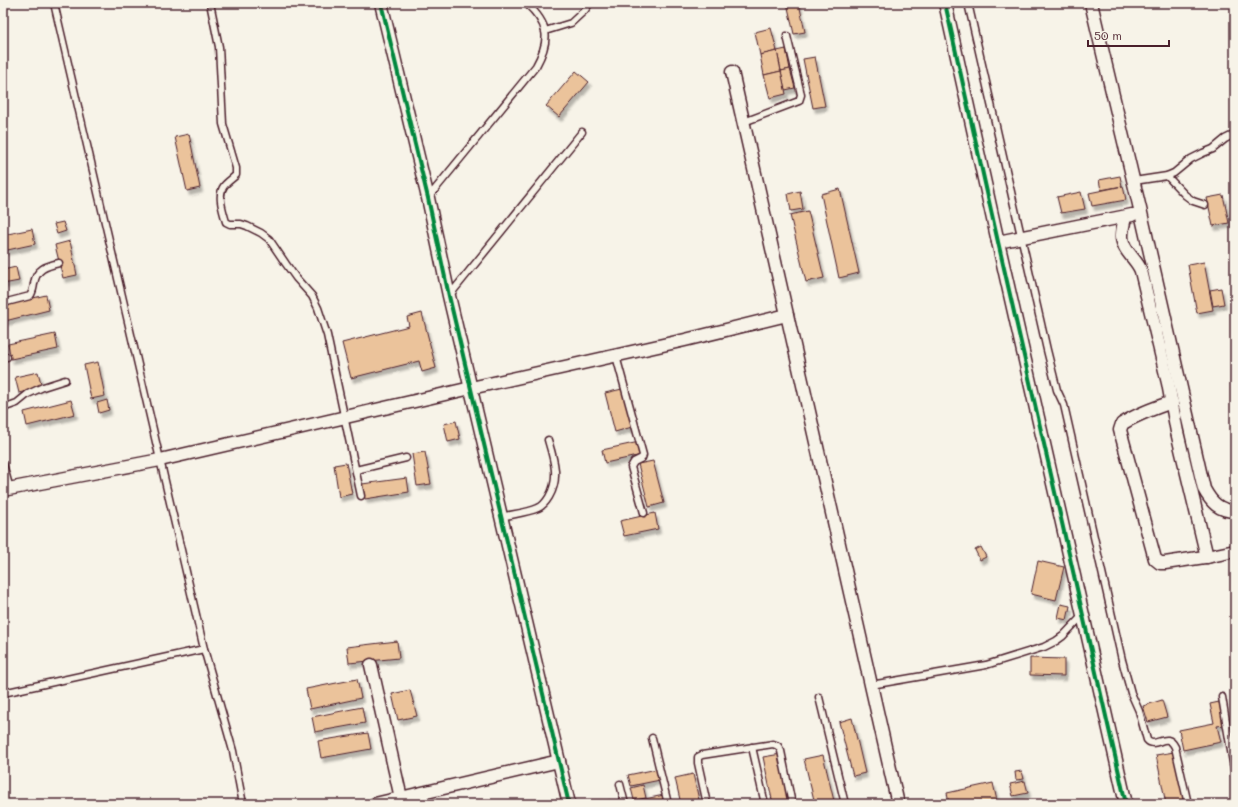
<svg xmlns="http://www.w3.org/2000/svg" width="1238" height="807" font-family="Mali,sans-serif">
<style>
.building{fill:#ebc39b;stroke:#4a1f2b;filter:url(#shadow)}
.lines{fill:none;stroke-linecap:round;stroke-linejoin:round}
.lane-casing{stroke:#4a1f2b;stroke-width:9}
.street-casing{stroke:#4a1f2b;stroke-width:15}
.lane{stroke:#f7f3e8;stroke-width:6}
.street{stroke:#f7f3e8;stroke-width:12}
.cycleway-casing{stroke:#f7f3e8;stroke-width:6}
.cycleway{stroke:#00873e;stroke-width:4}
</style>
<defs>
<filter id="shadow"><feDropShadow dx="2.5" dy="4.5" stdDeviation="1" flood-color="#0004"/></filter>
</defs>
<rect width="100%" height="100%" fill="#f7f3e8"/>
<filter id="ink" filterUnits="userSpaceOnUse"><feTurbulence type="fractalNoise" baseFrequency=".025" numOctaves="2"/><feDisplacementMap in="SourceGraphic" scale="8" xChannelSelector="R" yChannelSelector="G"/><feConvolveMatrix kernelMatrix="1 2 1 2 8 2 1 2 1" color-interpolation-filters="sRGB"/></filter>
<g filter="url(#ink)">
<g class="building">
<path d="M 787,3 L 799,3 L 805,32 L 794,34 Z"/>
<path d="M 771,28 L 777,51 L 760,55 L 755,32 Z"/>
<path d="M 786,49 L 790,69 L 781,71 L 777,51 Z"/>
<path d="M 777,51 L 781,71 L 764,75 L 760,55 Z"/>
<path d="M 815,57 L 825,106 L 813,108 L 803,59 Z"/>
<path d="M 790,69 L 795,88 L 785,90 L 781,71 Z"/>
<path d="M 576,71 L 589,82 L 559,117 L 546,106 Z"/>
<path d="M 781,71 L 786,94 L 770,98 L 764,75 Z"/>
<path d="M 189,134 L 200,188 L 187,191 L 175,137 Z"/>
<path d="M 1120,176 L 1122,186 L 1101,190 L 1099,180 Z"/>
<path d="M 1123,186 L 1126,200 L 1092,206 L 1089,193 Z"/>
<path d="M 840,189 L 859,273 L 839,278 L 821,194 Z"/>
<path d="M 800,191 L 803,209 L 791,211 L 788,194 Z"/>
<path d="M 1081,192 L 1085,209 L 1061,213 L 1057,197 Z"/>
<path d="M 1223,195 L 1229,223 L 1213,226 L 1207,198 Z"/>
<path d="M 808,211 L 824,278 L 806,282 L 790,215 Z"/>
<path d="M 63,222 L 66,231 L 57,234 L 54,224 Z"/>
<path d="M 32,229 L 35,244 L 3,251 L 3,235 Z"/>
<path d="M 70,241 L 77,275 L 63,278 L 55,245 Z"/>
<path d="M 1204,262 L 1213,310 L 1197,313 L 1188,265 Z"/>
<path d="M 16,267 L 19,281 L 3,284 L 3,270 Z"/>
<path d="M 1221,288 L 1224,304 L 1213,306 L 1210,290 Z"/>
<path d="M 46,295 L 49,310 L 5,321 L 3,314 L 3,305 Z"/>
<path d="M 422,313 L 436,368 L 422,372 L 419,361 L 351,378 L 342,343 L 409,326 L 407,317 Z"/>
<path d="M 55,334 L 58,349 L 11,359 L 8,344 Z"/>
<path d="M 98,362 L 105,396 L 91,399 L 84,365 Z"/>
<path d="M 38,372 L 42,387 L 19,393 L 15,377 Z"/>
<path d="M 622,389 L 632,427 L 615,432 L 605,393 Z"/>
<path d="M 71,400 L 75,414 L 27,426 L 24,412 Z"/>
<path d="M 107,400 L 109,410 L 99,413 L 97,403 Z"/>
<path d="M 456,421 L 460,439 L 448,442 L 444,424 Z"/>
<path d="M 639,442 L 642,455 L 605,463 L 602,450 Z"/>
<path d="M 425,452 L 431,484 L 417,486 L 412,454 Z"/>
<path d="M 653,461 L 664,503 L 649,507 L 638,464 Z"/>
<path d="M 346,463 L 352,494 L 339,497 L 334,465 Z"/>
<path d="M 407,478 L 409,492 L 365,499 L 362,484 Z"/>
<path d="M 655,513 L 658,529 L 624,536 L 620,521 Z"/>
<path d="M 981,547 L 986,557 L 980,560 L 975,550 Z"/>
<path d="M 1038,561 L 1064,567 L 1056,600 L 1031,594 Z"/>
<path d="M 1061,604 L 1070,606 L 1067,620 L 1058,618 Z"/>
<path d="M 397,641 L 399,658 L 349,663 L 347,647 Z"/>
<path d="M 1030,658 L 1064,659 L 1064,676 L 1030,675 Z"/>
<path d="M 357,679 L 361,698 L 310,709 L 306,689 Z"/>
<path d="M 410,690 L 417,716 L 398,720 L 392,694 Z"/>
<path d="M 1162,700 L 1167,717 L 1148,722 L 1143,706 Z"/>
<path d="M 1219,702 L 1224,725 L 1217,726 L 1221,742 L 1183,750 L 1179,730 L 1214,723 L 1210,704 Z"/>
<path d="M 362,707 L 365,723 L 315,732 L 312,717 Z"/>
<path d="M 852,718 L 865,773 L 853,776 L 839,722 Z"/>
<path d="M 368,733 L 371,749 L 321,758 L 318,741 Z"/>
<path d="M 1174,752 L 1185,804 L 1166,804 L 1156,755 Z"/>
<path d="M 781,754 L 791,804 L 773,804 L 763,757 Z"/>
<path d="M 823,755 L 834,801 L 821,804 L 815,804 L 804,759 Z"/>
<path d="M 657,769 L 660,780 L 631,786 L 628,775 Z"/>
<path d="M 1022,771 L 1024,779 L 1016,780 L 1015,772 Z"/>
<path d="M 693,774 L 700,804 L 681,804 L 675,778 Z"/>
<path d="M 1025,781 L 1028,793 L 1013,796 L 1010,784 Z"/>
<path d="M 993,783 L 997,801 L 983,804 L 949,804 L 947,793 Z"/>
<path d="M 643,785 L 646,798 L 634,800 L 631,788 Z"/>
<path d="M 664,795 L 666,804 L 630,804 L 630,802 Z"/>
<path d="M 610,800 L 611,804 L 595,804 L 595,803 Z"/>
</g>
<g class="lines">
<defs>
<g id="lane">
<path d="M 54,3 L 204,649 L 233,751 L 243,804"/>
<path d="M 210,3 L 219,47 L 223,124 L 236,168 L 236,175 C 232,179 227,182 224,186 C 217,195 223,211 226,222 L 230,224 L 241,224 L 247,226 L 261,233 L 269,239 L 286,264 L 296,278 L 312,296 L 318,308 L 327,335 L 361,496"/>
<path d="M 968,3 L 1047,350 L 1057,390 L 1064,405 L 1122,660 L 1131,693 L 1139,711 L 1147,740 C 1155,750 1167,730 1175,747 L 1188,804"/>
<path d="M 545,31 L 571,23 L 585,10 L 590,3"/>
<path d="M 744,122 L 799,101 L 801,95 L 800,90 L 787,36"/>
<path d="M 1167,176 L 1185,195 L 1193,201 L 1205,205"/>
<path d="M 1134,181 L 1167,176 L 1174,173 L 1191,159 L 1203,153 L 1213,149 L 1225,139 L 1235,134"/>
<path d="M 428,198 L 536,66 C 551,39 549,24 526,3"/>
<path d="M 449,296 L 582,132"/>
<path d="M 3,303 L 30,296 C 33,292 33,289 34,284 C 36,269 46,266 59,263"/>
<path d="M 616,356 L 643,455 L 642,458 L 634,462 L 631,467 L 644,513"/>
<path d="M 3,358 L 7,357"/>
<path d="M 3,408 L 17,403 L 28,394 L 43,387 L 65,380"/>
<path d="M 3,464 L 10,489"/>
<path d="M 356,470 L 406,458"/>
<path d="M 501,517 C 512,514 527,513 538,508 C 543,506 546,502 549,497 C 560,478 554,460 548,440"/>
<path d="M 871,685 L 986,665 L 1044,647 L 1056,641 L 1063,636 L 1083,615"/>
<path d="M 3,693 L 204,649"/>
<path d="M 819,697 L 845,804"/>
<path d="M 1222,697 L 1235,775"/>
<path d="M 652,738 L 668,804"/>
<path d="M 752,747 L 765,804"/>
<path d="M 620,784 L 625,804"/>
<path d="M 707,804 L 698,763 L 698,757 L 702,755 L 773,744 L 778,746 L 781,751 L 792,804"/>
</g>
<g id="street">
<path d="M 381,3 L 428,198 L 449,296 L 569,804"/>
<path d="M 945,3 L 998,242 L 1126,804"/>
<path d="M 1091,3 L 1141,213 L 1204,489 C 1211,502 1219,511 1235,511"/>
<path d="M 732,72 L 898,804"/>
<path d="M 1125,217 C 1124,223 1122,229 1122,235 C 1121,250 1137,259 1141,271 L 1168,383 L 1177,432 L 1207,557"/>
<path d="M 998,242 L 1132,215"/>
<path d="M 1172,402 C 1155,408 1137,414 1122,424 L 1120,430 L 1155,559 L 1160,563 L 1165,563 L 1211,556 L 1235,551"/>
<path d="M 3,490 L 160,460 L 471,388 L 685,340 L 787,315"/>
<path d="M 371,665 L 401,798"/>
<path d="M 375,804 L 559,761"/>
</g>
</defs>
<use href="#lane" class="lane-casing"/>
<use href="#street" class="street-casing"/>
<use href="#lane" class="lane"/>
<use href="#street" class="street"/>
<defs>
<g id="cycleway">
<path d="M 381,3 L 428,198 L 449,296 L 569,804"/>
<path d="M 945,3 L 998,242 L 1126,804"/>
</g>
</defs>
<use href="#cycleway" class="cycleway-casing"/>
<use href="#cycleway" class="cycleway"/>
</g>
</g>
<rect width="1238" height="807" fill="none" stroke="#f7f3e8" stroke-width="16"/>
<rect x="8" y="8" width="1222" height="791" fill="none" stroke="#4a1f2b" stroke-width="1.5" filter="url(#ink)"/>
<path d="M1088 40v6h81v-6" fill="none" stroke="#4a1f2b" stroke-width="2"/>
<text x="1094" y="40" font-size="12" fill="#4a1f2b" stroke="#f7f3e8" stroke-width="3" paint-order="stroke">50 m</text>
</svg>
